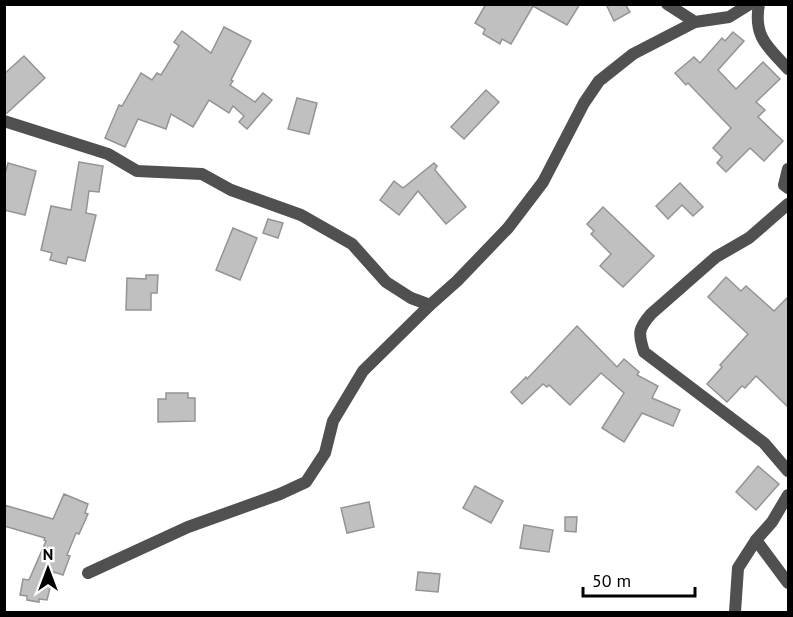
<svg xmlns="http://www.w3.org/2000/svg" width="793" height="617" font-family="'PT Sans',sans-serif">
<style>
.building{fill:#c0c0c0;stroke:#949494;stroke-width:1.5}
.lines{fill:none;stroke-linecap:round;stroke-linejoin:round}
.street{stroke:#505050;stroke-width:12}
</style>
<rect width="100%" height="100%" fill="#fff"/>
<g class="building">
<path d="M 486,4 L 580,4 L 567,25 L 533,6 L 511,44 L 502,39 L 500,44 L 483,34 L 485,29 L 475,23 Z"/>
<path d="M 606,4 L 625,4 L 630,12 L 614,21 Z"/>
<path d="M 224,27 L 251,41 L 231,80 L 233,81 L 230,85 L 255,102 L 263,93 L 272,100 L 247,129 L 239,122 L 244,116 L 233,106 L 229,113 L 209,100 L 193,127 L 171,114 L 166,129 L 138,119 L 125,147 L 105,138 L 119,105 L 122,106 L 141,73 L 152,80 L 157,73 L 161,75 L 179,46 L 174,42 L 182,31 L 211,53 Z"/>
<path d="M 733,32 L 744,41 L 718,70 L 736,89 L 763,62 L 780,79 L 756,102 L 765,110 L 758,117 L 783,141 L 764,161 L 750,148 L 726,172 L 717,163 L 722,157 L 713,148 L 731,128 L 688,83 L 686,85 L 675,73 L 694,57 L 700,63 L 722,38 L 725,41 Z"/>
<path d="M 24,56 L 45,78 L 7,113 L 4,113 L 4,74 Z"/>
<path d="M 486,90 L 499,102 L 464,139 L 451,127 Z"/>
<path d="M 297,98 L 317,103 L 309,134 L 288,129 Z"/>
<path d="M 79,162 L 103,166 L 99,192 L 89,191 L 86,213 L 96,215 L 85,261 L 68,257 L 66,264 L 50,260 L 52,253 L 41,250 L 51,206 L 71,210 Z"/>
<path d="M 8,163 L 36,171 L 25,215 L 4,210 L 4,178 Z"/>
<path d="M 434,163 L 437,166 L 435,170 L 466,207 L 446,224 L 418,191 L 399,215 L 380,200 L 394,181 L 403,188 Z"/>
<path d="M 680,183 L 703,207 L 693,216 L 682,205 L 668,219 L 656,206 Z"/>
<path d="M 603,207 L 654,256 L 623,287 L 600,266 L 611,254 L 591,234 L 594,231 L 587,224 Z"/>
<path d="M 268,219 L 283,223 L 278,238 L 263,233 Z"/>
<path d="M 233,228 L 257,238 L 240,280 L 216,270 Z"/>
<path d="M 146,275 L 158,275 L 157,293 L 151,293 L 151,310 L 126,310 L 127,278 L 146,279 Z"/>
<path d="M 726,277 L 741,291 L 746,286 L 774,311 L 789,296 L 789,408 L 756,376 L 745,388 L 742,386 L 727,402 L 707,384 L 722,367 L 720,365 L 748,334 L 708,297 Z"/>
<path d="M 577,326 L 617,367 L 624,359 L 639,372 L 637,375 L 658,386 L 652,398 L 680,410 L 673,426 L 642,413 L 624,442 L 602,428 L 624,393 L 601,373 L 570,405 L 549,385 L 547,387 L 543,384 L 522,404 L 511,392 L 526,377 L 527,379 Z"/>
<path d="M 166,393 L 188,393 L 188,398 L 195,398 L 195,421 L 158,422 L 158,399 L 166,399 Z"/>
<path d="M 758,466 L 779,484 L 756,510 L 736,492 Z"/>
<path d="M 475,486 L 503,501 L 491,523 L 463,508 Z"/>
<path d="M 64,494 L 88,504 L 85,513 L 88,514 L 79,534 L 76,533 L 67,555 L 70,556 L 63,575 L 54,572 L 47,600 L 39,599 L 39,602 L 27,600 L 27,596 L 20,595 L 23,579 L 29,580 L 46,541 L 44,540 L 45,538 L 4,526 L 4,505 L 53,519 Z"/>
<path d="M 369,502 L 374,527 L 347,533 L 341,508 Z"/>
<path d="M 565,517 L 577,517 L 576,532 L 565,531 Z"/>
<path d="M 524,525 L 553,530 L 549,552 L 520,548 Z"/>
<path d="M 418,572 L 440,574 L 438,592 L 416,590 Z"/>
</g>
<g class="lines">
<g class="street">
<path d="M 667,4 L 695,22 L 729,17 L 750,4"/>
<path d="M 759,4 C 753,37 768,47 788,69"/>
<path d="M 4,121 L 108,154 L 137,171 L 202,174 L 231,190 L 301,215 L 352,244 L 386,282 L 411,298 L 430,305"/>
<path d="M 788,169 L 784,185 L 788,188"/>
<path d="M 788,204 L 749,238 L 716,257 L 651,314 C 638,329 638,333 644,352 L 764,443 L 788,471"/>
<path d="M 756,540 L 788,583"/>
<path d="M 88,573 L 188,527 L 280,494 L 306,482 L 325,453 L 333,421 L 363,371 L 430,305 L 457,281 L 508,228 L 543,182 L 584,103 L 599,81 L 633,54 L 695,22"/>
<path d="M 735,612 L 738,568 L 756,540 L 772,522 L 788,495"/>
</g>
</g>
<rect width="793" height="617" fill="none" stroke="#000000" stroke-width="12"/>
<g transform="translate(48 569)" stroke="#ffffff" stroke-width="4.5" paint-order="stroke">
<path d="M0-4.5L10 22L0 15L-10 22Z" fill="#000000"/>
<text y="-9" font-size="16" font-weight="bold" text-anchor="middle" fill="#000000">N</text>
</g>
<path d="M583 587v9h112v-9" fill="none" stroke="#000000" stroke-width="3"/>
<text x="592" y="587" font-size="18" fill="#000000" stroke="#ffffff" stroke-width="4.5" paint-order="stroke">50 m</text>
</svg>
